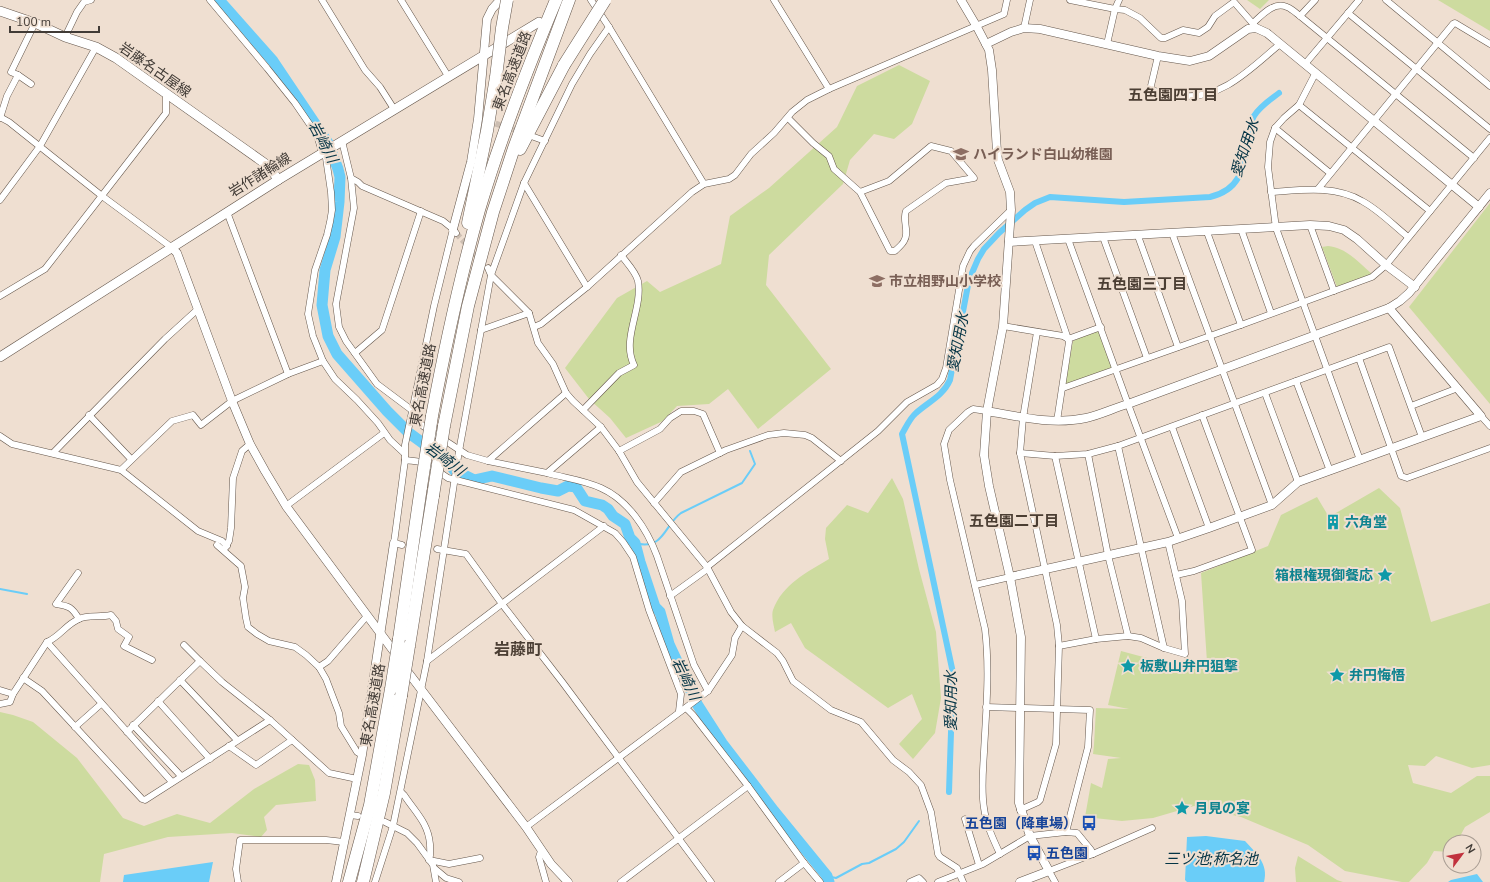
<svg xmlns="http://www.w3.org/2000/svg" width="1490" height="882" font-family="'Nunito Sans','Noto Sans JP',sans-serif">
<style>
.green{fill:#cddb9f}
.water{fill:#6acdf8}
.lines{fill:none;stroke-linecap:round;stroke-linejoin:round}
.stream{stroke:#6acdf8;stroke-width:2}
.canal{stroke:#6acdf8;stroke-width:6}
.river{stroke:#6acdf8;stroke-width:11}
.minor-tunnel{stroke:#ccbeb2;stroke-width:6;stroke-dasharray:6 3;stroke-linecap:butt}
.minor-casing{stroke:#64564b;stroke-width:7}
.tertiary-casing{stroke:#64564b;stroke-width:9}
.secondary-casing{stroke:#64564b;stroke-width:10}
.motorway-casing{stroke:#64564b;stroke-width:13}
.minor{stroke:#fff;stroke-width:6}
.tertiary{stroke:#fff;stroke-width:8}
.secondary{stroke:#fff;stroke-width:9}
.motorway{stroke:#fff;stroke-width:12}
.motorway-bridge-casing{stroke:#64564b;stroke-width:13;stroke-linecap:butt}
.motorway-bridge{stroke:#fff;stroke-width:12}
.labels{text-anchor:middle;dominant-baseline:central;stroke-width:4;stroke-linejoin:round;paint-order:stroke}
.street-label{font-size:14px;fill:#413b36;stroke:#efdfd1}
.education-label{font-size:14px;font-weight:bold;fill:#785e54;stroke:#efdfd1;text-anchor:start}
.culture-label{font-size:14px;font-weight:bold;fill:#0d838f;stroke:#efdfd1;text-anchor:start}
.transit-label{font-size:14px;font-weight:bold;fill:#164399;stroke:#efdfd1;text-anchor:end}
.neighbourhood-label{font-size:15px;font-weight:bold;fill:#4b3e33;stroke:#efdfd1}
.water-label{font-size:15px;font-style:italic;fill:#043445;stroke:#efdfd1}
.quarter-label{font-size:16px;font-weight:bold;fill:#4b3e33;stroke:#efdfd1}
</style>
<rect width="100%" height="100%" fill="#efdfd1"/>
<g class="green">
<path d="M 1247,0 L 1269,0 L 1260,9 Z"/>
<path d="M 1438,0 L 1490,0 L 1490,31 Z"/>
<path d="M 899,65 L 930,81 L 912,124 L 894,139 L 874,134 L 850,160 L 843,184 L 769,255 L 766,285 L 831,369 L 758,429 L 728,389 L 709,404 L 677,406 L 663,421 L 626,438 L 610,418 L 589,399 L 565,368 L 617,298 L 647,281 L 660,292 L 721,264 L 730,216 L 769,188 L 837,127 L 857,86 Z"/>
<path d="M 1490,203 L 1490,404 L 1409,307 Z"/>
<path d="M 1328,246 C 1347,248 1358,262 1372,274 L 1337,287 L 1322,247 Z"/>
<path d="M 1099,329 L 1113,368 L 1065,385 L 1073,341 Z"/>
<path d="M 892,478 L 903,499 L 919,569 L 936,632 L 941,698 L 935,733 L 913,759 L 899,744 L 922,719 L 912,694 L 888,708 L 805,648 L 791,623 L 775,632 C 774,626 771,616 773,610 C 782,585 807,572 829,559 L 825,539 L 826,528 L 847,505 L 868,513 Z"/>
<path d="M 1379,488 L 1400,508 L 1431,622 L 1490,603 L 1490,765 L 1472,768 L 1436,756 L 1425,766 L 1408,765 L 1413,783 L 1451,793 L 1477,776 L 1490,776 L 1490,812 L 1465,827 L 1457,842 L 1450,842 L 1450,852 L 1434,851 L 1427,863 L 1409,882 L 1402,882 L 1345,871 L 1308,845 L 1241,817 L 1194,806 L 1153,818 L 1122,821 L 1085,817 L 1091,783 L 1102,788 L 1108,759 L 1121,758 L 1093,754 L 1094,745 L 1096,708 L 1129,709 L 1108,705 L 1121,651 L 1173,665 L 1207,662 L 1201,573 L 1268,546 L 1281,515 L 1317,497 L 1329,517 Z"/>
<path d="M 0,712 L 13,715 L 33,722 L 77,758 L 123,818 L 144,826 L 177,814 L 210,823 L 254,789 L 298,764 L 309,765 L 315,780 L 316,801 L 276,805 L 264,817 L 267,830 L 261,837 L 232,833 L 168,837 L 104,854 L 100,882 L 0,882 Z"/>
<path d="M 1298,856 L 1337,880 L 1343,882 L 1296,882 L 1295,868 Z"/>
</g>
<g class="water">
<path d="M 1206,836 L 1245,841 C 1256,853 1269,864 1264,882 L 1187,882 L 1185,880 L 1187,837 Z"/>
<path d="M 213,862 L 209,882 L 123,882 L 124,875 Z"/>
<path d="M 1477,874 L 1483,882 L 1448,882 L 1451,880 Z"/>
</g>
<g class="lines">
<g class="stream">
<path d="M 635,543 C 664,551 664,525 681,513 L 742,483 L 755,464 L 750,451"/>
<path d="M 0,589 L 27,594"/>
<path d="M 827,876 L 836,878 L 862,864 L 869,863 L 896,849 L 904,842 L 919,821"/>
</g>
<path class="canal" d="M 949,792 L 953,673 L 902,434 C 906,427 910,418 916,413 C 928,402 943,396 950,380 L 969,280 L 978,259 L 984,249 L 999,233 L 1025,210 L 1035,203 L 1050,197 L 1124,202 L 1210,197 C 1243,189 1243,166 1248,137 C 1249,130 1250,122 1254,116 C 1260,106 1270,100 1279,93"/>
<path class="river" d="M 219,0 L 273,61 L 328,143 L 338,169 L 340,177 L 339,202 L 335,237 L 325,270 L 322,305 L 328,336 L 337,354 L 387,411 L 409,433 L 446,460 L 454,470 L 474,480 L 492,476 L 541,488 L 558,491 L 568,486 L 576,487 L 585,501 L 602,505 L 608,509 L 613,516 L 625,524 L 630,538 L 635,543 L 640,562 L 655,607 L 660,612 L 669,644 L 697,704 L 704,715 L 722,743 L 774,811 L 827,876 L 829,882"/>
<g class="minor-tunnel">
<path d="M 487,121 L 522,132"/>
<path d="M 456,233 L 488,268"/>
</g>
<defs>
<g id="minor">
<path d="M 210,0 L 267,68 L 295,103 L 317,135 L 321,149 L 326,158 L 331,192 L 332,210 L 330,222 L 327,235 L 315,270 L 308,314 L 313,336 L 323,361"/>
<path d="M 322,0 L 365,70 L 380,87 L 394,109"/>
<path d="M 401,0 L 448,76"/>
<path d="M 591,0 L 609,27 L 704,184"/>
<path d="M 774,0 L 829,89"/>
<path d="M 1070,0 L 1115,9 L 1125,10 L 1140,18 L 1161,38 L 1165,38 L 1183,30 L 1199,33 L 1208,27 L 1215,16 L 1234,2 L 1255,26"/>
<path d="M 1386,0 L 1490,86"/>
<path d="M 1348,13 L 1490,129"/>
<path d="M 1300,16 L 1315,0"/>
<path d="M 1253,23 C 1262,15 1274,1 1287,7 C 1292,9 1296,13 1300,16 L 1474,158"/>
<path d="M 1024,28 L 1030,0"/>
<path d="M 65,37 L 77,12 L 84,2 L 91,0"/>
<path d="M 1107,44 L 1115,9 L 1119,0"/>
<path d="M 1158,56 L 1150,90 C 1160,92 1170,95 1180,96 C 1222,100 1250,69 1280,44"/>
<path d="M 1305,64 L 1359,0"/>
<path d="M 1315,74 L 1299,105 L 1284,118 L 1275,128 L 1270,142 L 1268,167 L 1276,228 L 1360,460"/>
<path d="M 31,84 L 18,75 L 11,72 L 35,23"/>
<path d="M 1299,105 L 1430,211"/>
<path d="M 0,117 L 9,122 L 102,196 L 171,247"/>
<path d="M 0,118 L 7,96 L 18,75"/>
<path d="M 788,118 L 813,143 L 829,156 L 834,169 L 860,192 L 890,251 L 895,251 C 898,248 902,245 904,241 C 910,232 902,221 906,211 L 946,183 L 974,178 L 951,151 L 931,146 L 889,181 L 860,192"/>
<path d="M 1275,128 L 1330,173"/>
<path d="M 534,137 L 545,141"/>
<path d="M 342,141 L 351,178 L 358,182 L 362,186 L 443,221 L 453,229 L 456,233"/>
<path d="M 351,178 L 354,208 L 336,304 L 339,327 L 346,341 L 377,384 L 413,411"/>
<path d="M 524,183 L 587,287"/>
<path d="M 1318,189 L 1453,24 L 1455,23 L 1490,44"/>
<path d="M 1271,192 C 1302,190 1334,185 1362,201 C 1379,210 1393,225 1408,237"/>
<path d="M 0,200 L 40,146 L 96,47"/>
<path d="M 227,212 L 288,374"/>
<path d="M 1310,225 L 1334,291"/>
<path d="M 1241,229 L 1271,313"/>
<path d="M 1207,232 L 1241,325"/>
<path d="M 1172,233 L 1272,505"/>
<path d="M 1138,236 L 1178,347"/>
<path d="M 1103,237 L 1147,358"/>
<path d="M 1068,239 L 1128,404 L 1178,538"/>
<path d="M 1035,241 L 1069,342 L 1057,421"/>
<path d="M 488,268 L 491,275 L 529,313 L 538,343 L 553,364 L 566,393 L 573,401 L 601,427 L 619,451 L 637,482 L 707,567 L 731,612 L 742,626 L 777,653 L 783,661 L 793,681 L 831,710 L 861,722 L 893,760 L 909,772 L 921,785 L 931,812 L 938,854 L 940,857 L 957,868 L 963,882"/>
<path d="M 0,296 L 45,269 L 166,113 L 166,94"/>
<path d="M 1003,326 L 1063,336 L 1068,339 L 1101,327"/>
<path d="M 534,327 L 541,324 L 587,287 L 692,192 L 704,184 L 729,179 L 735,175 L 751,154 L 774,133 L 792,112 L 807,100 L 829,89 L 1004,14 L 1007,0"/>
<path d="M 481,330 L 529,313"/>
<path d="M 355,353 L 382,330 L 421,211"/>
<path d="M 1359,358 L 1401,476 L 1407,478 L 1490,448"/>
<path d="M 1296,381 L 1330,471"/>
<path d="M 1063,388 L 1241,325 L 1372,277 L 1386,265 L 1490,138"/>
<path d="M 1265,393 L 1298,482"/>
<path d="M 1411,406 L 1458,388"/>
<path d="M 583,410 L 619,373 L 634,365 C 621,339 643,309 638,281 C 636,272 626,262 621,255"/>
<path d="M 987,411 L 973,409 L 968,412 L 949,430 L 944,444 L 950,480 L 985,629 C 990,670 986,712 984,752 C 983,771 981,790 984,808 C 986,824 993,839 1000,854"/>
<path d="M 89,415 L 131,459"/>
<path d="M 412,415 L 423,426 L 467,455 L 488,461 L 547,473 L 601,427"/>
<path d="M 1481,416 L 1490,426"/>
<path d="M 1172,427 L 1209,528"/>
<path d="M 0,436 L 12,444 L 121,470 L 198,531 L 222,541 L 227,546"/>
<path d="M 1118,446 L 1164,648"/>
<path d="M 619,451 L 660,429 L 670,418 L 681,411 L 694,411 L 703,414 L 720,453"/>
<path d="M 53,453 L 165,339 L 198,309"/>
<path d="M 1020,453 L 1055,456 L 1088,454 L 1118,446 L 1389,347 L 1422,437"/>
<path d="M 1088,454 L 1108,555 L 1128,636"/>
<path d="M 1055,456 L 1096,639"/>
<path d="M 405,460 C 411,461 419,461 424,463 C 433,466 440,473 448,478 L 574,510 L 615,533 L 623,542 L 633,557 L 649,610 L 681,694 L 679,711"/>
<path d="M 488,461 L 566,393"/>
<path d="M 121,470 L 172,421 L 193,415 L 201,425 L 232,401 L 288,374 L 323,361 L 335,379 L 357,400 L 378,423 L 390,440 L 404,453"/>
<path d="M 547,473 C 565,478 584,480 601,488 C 628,500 647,529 657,556 L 694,665 L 708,691"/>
<path d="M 654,503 L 681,472 L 726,450 L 768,435 L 784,433 L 805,435 L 812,438 L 841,461"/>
<path d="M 286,506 L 384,433"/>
<path d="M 217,545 L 241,566 L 245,587 L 243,598 L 246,618 L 248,627 L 257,634 L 269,641 L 295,647 L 306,655 L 319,667 L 326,679 L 339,713 L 341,726 L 357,752 L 362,755"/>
<path d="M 402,545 L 394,543 L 405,460 L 405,445 L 434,306 L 453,229"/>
<path d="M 225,548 L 229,541 L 231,528 L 233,478 L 242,451 L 250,444"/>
<path d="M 437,549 L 466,554 L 502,604 L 563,683 L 711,882"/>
<path d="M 78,573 L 56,604 C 69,606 72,607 79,619"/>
<path d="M 1176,575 L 1194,571 L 1252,550 L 1202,415"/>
<path d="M 975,585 L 1010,577"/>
<path d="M 670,596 L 706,570 L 707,567 L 878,431 L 907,402 L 937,385 L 942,379 L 946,368 L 963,266 L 970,251 L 974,246 L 1011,210"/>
<path d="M 47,642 L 172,782"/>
<path d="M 184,645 L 200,661"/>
<path d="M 1059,646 L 1096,639 L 1128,636 L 1141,638 L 1164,648 L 1185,654 L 1182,601 L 1168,542"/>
<path d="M 427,661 L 604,526"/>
<path d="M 319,667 L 328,661 L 367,616"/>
<path d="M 23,678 L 42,691 L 142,799 L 145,800 L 270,720 L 222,682 L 200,661 L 127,732"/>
<path d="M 180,680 L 237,740"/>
<path d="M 0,690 L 13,694"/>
<path d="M 158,701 L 210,759"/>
<path d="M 0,704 L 10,702 L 13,694 L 47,642 C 59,637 66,625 77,620 C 87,614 100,618 111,615 L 116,621 L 118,629 L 129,637 L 124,646 L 152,660"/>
<path d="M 986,707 L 1090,710 L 1088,747 L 1066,832"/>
<path d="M 686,708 L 693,715 L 748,786 L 804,863 L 820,882"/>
<path d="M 270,720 L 329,773 L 357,779"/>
<path d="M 133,725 L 181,776"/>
<path d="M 75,727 L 101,704"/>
<path d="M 229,746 L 256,765 L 292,740"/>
<path d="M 401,792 L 404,795 C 416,813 428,823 430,844 C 430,850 431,855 429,860 L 449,864 L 480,858"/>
<path d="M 1020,810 L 1038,802 L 1040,800 L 1056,744 L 1059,646 L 1057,625 L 1020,453 L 1023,418 L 1037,332"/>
<path d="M 350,815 L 358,816"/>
<path d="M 965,819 L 979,865"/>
<path d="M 385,822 L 407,833 L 417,843 L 433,865 L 436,882"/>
<path d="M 526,827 L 708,691 L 732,655 L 735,638 L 742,626"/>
<path d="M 541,851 L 539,857 L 546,882"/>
<path d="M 434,868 L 446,878 L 459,882"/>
<path d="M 238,882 L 236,869 L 240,840 L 326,840 L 344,842"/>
<path d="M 375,882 L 393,826 L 427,661 L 458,457 L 491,275 L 524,183 L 572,84 L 590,54 L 609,27"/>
<path d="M 621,882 L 748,786"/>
<path d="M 779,882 L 804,863"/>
<path d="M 910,882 L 919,878 L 923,882"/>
<path d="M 938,882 L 983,864 L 1030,836 L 1066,832 L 1077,833 L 1091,850 L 1093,854"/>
<path d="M 1055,882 L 1049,871 L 1093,854 L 1152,828"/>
</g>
<g id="tertiary">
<path d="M 961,0 L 977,27 L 989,50 L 992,70 L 997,152 L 998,160 L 1010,192 L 1011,210 L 1003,326 L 987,411 L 984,455 L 989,486 L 1010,577 L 1021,637 L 1019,803 L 1030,836 L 1049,871 L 1020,882"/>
<path d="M 986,44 L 1011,32 L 1024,28 L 1040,29 L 1158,56 L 1190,61 L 1209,56 L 1248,29 L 1256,28 L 1267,33 L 1479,207"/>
<path d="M 453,229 L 471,162 L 478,119 L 487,19 L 492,9 L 500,0"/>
<path d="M 1009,242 L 1310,225 L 1329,226 L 1344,230 L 1357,239 L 1386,265 L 1415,287"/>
<path d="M 171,247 L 177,253 L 232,401 L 250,444 L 265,471 L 286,506 L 398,657"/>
<path d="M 987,411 C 1020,417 1053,425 1086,418 C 1100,415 1114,408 1128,404 L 1389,308 L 1400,301 L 1409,293 L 1490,193"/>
<path d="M 1010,577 L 1168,542 L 1209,528 L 1272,505 L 1298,482 L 1481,416 L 1389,308"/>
<path d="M 404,667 L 526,827 L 551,864 L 568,882"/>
<path d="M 336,882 L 362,755 L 394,543"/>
</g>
<g id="secondary">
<path d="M 0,11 L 35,23 L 65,37 L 96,47 L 116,58 L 270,167 L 278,180"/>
<path d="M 0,357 L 278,180 L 539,22"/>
</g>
<g id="motorway">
<path d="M 520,149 L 564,65"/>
<path d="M 468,223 L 487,131 L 496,77"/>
<path d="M 432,416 C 445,347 460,278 479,210 C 500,139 527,69 556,0"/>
<path d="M 444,426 L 468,306 L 493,212 L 514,148 L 569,0"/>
<path d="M 399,639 L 421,487"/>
<path d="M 409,646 L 433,496"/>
<path d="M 349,882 L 370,805 L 391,689"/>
<path d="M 363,882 L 384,793 L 401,696"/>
</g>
</defs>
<use href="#minor" class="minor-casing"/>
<use href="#tertiary" class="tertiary-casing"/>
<use href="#secondary" class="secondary-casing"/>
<use href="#motorway" class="motorway-casing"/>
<use href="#minor" class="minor"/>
<use href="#tertiary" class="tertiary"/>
<use href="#secondary" class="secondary"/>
<use href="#motorway" class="motorway"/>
<defs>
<g id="motorway-bridge">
<path d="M 564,65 L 605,0"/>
<path d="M 496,77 L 502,28 L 507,0"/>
<path d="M 421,487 L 432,416"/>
<path d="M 433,496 L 444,426"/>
<path d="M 391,689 L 399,639"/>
<path d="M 401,696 L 409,646"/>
</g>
</defs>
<use href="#motorway-bridge" class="motorway-bridge-casing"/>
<use href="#motorway-bridge" class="motorway-bridge"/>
</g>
<defs>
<symbol id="school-bare" viewBox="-9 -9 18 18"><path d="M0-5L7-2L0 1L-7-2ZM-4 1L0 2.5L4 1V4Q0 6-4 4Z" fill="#8d6e63" stroke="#efdfd1" stroke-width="2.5" paint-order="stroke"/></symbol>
<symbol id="building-bare" viewBox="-9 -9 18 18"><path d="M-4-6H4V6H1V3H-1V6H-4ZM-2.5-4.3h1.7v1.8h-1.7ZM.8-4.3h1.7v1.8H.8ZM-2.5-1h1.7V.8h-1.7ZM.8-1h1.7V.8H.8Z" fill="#0f9aa8" stroke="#efdfd1" stroke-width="2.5" paint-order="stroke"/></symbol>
<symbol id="sight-bare" viewBox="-9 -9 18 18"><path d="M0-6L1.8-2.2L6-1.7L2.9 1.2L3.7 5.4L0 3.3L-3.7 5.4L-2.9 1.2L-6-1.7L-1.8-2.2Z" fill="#0f9aa8" stroke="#efdfd1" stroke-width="2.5" paint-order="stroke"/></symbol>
<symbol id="bus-bare" viewBox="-9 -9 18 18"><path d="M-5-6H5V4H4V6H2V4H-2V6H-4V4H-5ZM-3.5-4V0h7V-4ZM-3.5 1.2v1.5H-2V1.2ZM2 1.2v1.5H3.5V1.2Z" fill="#1a4fb4" stroke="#efdfd1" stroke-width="2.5" paint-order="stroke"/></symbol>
</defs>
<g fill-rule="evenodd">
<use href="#school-bare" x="950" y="143" width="22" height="22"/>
<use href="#school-bare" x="866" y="270" width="22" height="22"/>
<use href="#building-bare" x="1322" y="511" width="22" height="22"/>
<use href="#sight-bare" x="1374" y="564" width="22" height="22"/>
<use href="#sight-bare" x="1117" y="655" width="22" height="22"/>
<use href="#sight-bare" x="1326" y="664" width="22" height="22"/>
<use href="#sight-bare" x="1171" y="797" width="22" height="22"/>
<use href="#bus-bare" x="1078" y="812" width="22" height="22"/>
<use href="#bus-bare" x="1023" y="842" width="22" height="22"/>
</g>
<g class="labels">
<g class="street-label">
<text transform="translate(155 70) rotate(35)">岩藤名古屋線</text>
<text transform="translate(512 71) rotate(-69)">東名高速道路</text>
<text transform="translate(260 175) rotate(-32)">岩作諸輪線</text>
<text transform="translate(423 385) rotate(-79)">東名高速道路</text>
<text transform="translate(373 705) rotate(-80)">東名高速道路</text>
</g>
<g class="education-label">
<text x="973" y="154">ハイランド白山幼稚園</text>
<text x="889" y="281">市立相野山小学校</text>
</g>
<g class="culture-label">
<text x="1345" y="522">六角堂</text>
<text x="1373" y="575" text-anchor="end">箱根権現御餐応</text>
<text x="1140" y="666">板敷山弁円狙撃</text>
<text x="1349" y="675">弁円悔悟</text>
<text x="1194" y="808">月見の宴</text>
</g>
<g class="transit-label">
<text x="1077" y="823">五色園（降車場）</text>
<text x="1046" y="853" text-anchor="start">五色園</text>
</g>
<g class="neighbourhood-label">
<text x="1173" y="95">五色園四丁目</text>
<text x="1142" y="284">五色園三丁目</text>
<text x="1014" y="521">五色園二丁目</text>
</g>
<g class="water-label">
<text transform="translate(323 142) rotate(62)">岩崎川</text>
<text transform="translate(1245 148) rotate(-72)">愛知用水</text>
<text transform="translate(958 342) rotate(-79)">愛知用水</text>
<text transform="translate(445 459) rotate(37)">岩崎川</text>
<text transform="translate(686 679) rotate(64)">岩崎川</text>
<text transform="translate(951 701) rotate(-90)">愛知用水</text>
<text x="1211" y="859">三ツ池;称名池</text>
</g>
<g class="quarter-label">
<text x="518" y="650">岩藤町</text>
</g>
</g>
<g transform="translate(1462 854) rotate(58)"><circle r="19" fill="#efdfd1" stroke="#a99d93"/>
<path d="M0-3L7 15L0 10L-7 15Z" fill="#c1313d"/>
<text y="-6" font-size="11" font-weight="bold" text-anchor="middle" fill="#413b36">N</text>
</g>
<path d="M10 26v6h89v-6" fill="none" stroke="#413b36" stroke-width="2"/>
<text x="16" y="26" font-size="12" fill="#413b36" stroke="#efdfd1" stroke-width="3" paint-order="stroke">100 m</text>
</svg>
